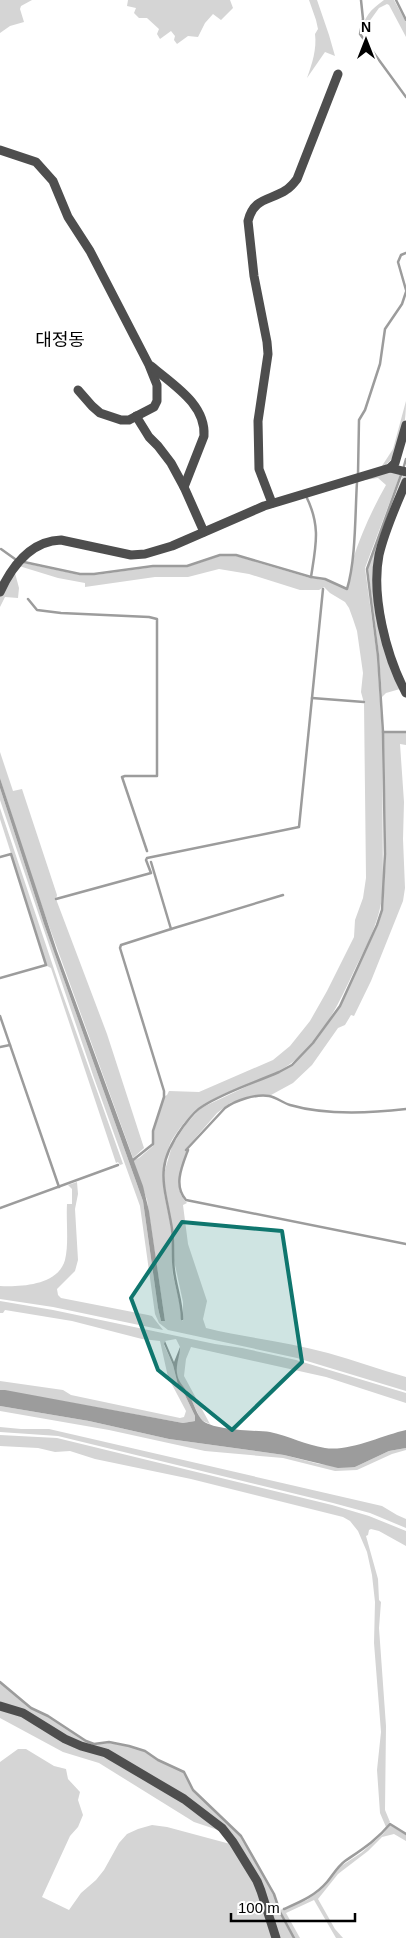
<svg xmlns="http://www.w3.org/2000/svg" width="406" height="1938" font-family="Arial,'Noto Sans KR',sans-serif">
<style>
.green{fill:#d5d5d5}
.water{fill:#9c9c9c}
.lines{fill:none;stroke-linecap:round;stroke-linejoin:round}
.stream{stroke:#9c9c9c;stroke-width:2.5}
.minor{stroke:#4e4e4e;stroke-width:9}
.marked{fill:#0f766e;fill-opacity:0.2;stroke:#0f766e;stroke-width:4;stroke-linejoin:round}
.labels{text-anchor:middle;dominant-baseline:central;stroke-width:5;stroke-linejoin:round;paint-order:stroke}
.quarter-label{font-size:18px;fill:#000;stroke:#fff}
</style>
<rect width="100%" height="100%" fill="#fff"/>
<g class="green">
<path d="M 0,0 L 32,0 L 21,6 L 20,9 L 24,22 L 10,26 L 0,33 Z"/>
<path d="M 128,0 L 230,0 L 233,8 L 221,20 L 213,14 L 205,23 L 198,37 L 188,36 L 177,44 L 174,40 L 175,36 L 171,31 L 160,39 L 157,34 L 159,29 L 147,18 L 139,18 L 134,13 L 136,8 L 127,6 Z"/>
<path d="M 309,0 L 317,0 L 329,35 L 335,56 L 325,52 L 307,78 C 312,64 317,49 315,34 L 318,29 L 316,20 Z"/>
<path d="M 384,0 L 394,0 L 406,22 L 406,37 L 389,5 L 387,4 L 379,8 L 361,33 C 364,17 370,10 384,0 Z"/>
<path d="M 406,401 C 406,423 402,457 380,469 L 393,449 Z"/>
<path d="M 389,471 L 401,472 L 365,568 L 377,656 L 382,732 L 383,890 C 380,921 368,943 354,971 C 338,1005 321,1042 290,1064 C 253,1090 210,1087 180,1128 C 176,1134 171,1140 169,1147 C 157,1185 166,1194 171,1229 C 173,1244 171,1259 173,1275 C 176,1290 181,1303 181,1319 L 183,1321 L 183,1302 L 173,1256 L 173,1231 L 164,1182 L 165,1170 L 172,1146 L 186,1124 L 201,1108 L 292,1065 L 316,1041 L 340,1007 L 378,925 L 383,910 L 386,853 L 384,733 L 406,733 L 406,745 L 400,744 L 404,802 L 403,839 L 405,888 L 403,901 L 371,981 L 354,1016 L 351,1015 L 345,1025 L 338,1028 L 312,1065 L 293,1083 L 271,1095 L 248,1097 L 230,1103 L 217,1113 L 185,1150 L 187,1152 C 181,1168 172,1189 187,1203 L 183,1205 L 188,1244 L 207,1301 L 203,1319 L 206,1328 C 247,1338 288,1342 328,1353 C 354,1360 380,1370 406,1377 L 406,1391 L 297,1358 L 168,1330 L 159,1323 L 155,1314 L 140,1206 L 94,1078 L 0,800 L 0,788 L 44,924 L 143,1201 L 158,1308 L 161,1321 L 165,1321 L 147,1200 L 133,1160 L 139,1158 L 153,1146 L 154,1131 L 165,1096 L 167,1095 L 169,1091 L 199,1092 L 273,1060 L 290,1046 L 310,1021 L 327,991 L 354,937 L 355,920 L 363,898 L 366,878 L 364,703 L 361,692 L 363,673 L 357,631 L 353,619 L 349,608 L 345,602 L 330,593 L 324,587 L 319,590 L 300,590 L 249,574 L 219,569 L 188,577 L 155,577 L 85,587 L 85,583 L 58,578 L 19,566 L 15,573 L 19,588 L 18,598 L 5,597 L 0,607 L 0,596 L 19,562 L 80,575 L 95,575 L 153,567 L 187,567 L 220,556 L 236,556 L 310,578 L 325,580 L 347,589 C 351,580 350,569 353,559 C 361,534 373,508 386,485 L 378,478 L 358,481 Z"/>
<path d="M 403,475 L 405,477 L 375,572 L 400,689 L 386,693 L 382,697 L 379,655 L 368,568 Z"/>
<path d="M 0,752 L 13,791 L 22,789 L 57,895 L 56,899 L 107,1034 L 144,1148 L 133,1158 L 32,879 L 0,778 Z"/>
<path d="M 0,808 L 59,984 L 123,1164 L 120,1165 L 118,1162 L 116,1163 L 51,968 L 47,966 L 0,819 Z"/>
<path d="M 77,1182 L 78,1194 L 75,1209 L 78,1260 L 75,1271 L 57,1289 L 58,1295 L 61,1298 L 148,1315 L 152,1316 L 163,1330 L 53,1307 L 0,1299 L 0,1286 C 22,1287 58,1285 65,1260 C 69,1244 66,1221 67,1204 L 72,1204 L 72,1189 L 68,1185 Z"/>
<path d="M 0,1301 L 53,1310 L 215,1344 L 242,1348 L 296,1360 L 406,1393 L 406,1403 L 326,1377 L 191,1347 L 186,1359 L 184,1376 L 210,1424 L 201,1420 L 187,1391 L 180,1384 L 177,1377 L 177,1363 L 180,1347 L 176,1339 L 165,1341 L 164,1345 L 173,1365 L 178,1385 L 185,1395 L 195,1416 L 195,1421 L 183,1423 L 0,1390 L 0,1381 L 63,1390 L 71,1395 L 180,1418 L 184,1417 L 186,1411 L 168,1377 L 160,1341 L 142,1339 L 72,1321 L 5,1310 L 3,1313 L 0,1313 Z"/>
<path d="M 0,1406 L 89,1421 L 169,1439 L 284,1455 L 319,1464 L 355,1467 L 389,1451 L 406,1448 L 406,1450 L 392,1454 L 357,1470 L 335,1471 L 283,1458 L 205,1451 L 109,1430 L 0,1411 Z"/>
<path d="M 0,1427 L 21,1429 L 49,1429 L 382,1506 L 397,1515 L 406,1519 L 406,1528 L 370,1513 L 333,1503 L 58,1436 L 0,1432 Z"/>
<path d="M 0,1435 L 57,1438 L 332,1505 L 369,1516 L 406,1531 L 406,1546 L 379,1531 L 371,1529 L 369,1530 L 368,1535 L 366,1536 L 378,1579 L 379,1600 L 381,1602 L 379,1628 L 386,1726 L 385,1810 L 390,1822 L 386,1827 L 380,1813 L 377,1770 L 381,1732 L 374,1643 L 375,1602 L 372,1575 L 367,1552 L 358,1531 L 350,1521 L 343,1517 L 191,1479 L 95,1459 L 70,1451 L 55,1452 L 38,1448 L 0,1446 Z"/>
<path d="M 0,1683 L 31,1708 L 48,1716 L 86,1741 L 94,1744 L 109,1743 L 129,1746 L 145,1752 L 158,1760 L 184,1772 L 192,1790 L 241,1836 L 274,1894 L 279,1912 L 293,1938 L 279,1938 L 229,1831 L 90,1747 L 0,1703 Z"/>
<path d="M 0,1707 L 93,1750 L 157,1785 L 224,1832 L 194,1822 L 99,1763 L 63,1752 L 0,1718 Z"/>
<path d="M 18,1749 L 26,1749 L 54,1766 L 66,1769 L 68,1779 L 80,1792 L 78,1800 L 83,1815 L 78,1827 L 70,1836 L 42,1897 L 69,1910 L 81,1893 L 96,1880 L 104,1870 L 119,1843 L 127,1834 L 138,1829 L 152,1825 L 167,1827 L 234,1845 L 256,1881 L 275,1938 L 0,1938 L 0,1762 Z"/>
<path d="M 390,1825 L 406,1835 L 406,1841 L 394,1834 L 382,1837 L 368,1851 L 338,1874 L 318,1899 L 335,1929 L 343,1938 L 336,1938 L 314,1900 L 286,1913 L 300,1938 L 294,1938 L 280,1910 L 307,1900 L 318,1892 L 338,1868 L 361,1853 L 383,1834 Z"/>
</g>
<g class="water">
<path d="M 0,778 L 57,951 L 143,1186 L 149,1211 L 165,1321 L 161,1321 L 158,1308 L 143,1201 L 44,924 L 0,788 Z"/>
<path d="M 165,1341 L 174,1362 L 180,1347 C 180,1356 176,1363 177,1373 C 178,1382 183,1385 187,1392 C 193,1400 195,1411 201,1419 C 211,1431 255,1430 270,1432 C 289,1436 306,1445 325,1448 C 349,1452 383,1435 406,1430 L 406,1448 L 389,1451 L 355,1467 L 338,1468 L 284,1455 L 169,1439 L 89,1421 L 0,1406 L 0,1390 L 5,1390 L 183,1423 L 195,1421 L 195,1416 L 185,1395 L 178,1385 L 173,1365 L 164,1344 Z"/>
</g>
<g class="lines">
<g class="stream">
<path d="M 361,0 L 363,19 L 360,34 L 406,97"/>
<path d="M 396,0 L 406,20"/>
<path d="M 406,253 L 401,255 L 398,262 L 406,290"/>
<path d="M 404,466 L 406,459"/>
<path d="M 358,474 L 359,420 L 365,410 L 380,364 L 385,329 L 402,304 L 406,292"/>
<path d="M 306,496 C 321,526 316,545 311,577"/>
<path d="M 1,549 L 15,559"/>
<path d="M 24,562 L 80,574 L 94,574 L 153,566 L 187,566 L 220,555 L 236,555 L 311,577 L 325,579 L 347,589 C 356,560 355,513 357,482"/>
<path d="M 28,599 L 37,610 L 61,613 L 149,617 L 157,619 L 157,776 L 125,776 L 122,777 L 147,851"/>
<path d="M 312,698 L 364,702"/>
<path d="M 383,732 L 406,732"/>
<path d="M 0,857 L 11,854 L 46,965 L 0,978"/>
<path d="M 56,899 L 151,873 L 146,860 L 147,858 L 299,827 L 323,589"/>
<path d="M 171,929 L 283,895"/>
<path d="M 0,1016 L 59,1187"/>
<path d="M 0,1047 L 10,1045"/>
<path d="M 186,1150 L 225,1108 C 236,1100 255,1094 269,1096 C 276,1097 283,1103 290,1105 C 324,1115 371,1113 406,1109"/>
<path d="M 188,1150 C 182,1166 173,1186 186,1200 L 406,1244"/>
<path d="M 133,1160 L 153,1144 L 153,1131 L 164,1097 L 164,1091 L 120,948 L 121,945 L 171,929 L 151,862"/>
<path d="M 0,1208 L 118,1165"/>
<path d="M 182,1319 C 182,1302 176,1287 174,1271 C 172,1257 174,1243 172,1229 C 165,1185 153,1168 182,1128 C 188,1120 194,1111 203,1106 C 227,1091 254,1083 279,1072 L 292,1065 L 313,1043 L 340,1006 L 377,925 L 382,910 L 385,854 L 383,732 L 378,656 L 367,569 L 401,475"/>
<path d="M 0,1682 L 31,1708 L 48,1716 L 86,1741 L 94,1744 L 109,1742 L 129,1746 L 145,1751 L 158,1760 L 184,1772 L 193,1790 L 241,1836 L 274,1894 L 280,1912 L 294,1938"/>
<path d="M 284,1909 C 300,1902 315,1896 327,1882 C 333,1875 337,1867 345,1861 C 361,1850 377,1840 390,1824 L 406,1834"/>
</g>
<g class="minor">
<path d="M 0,150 L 36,162 L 53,181 L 68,217 L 90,251 L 149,365 L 157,385 L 157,401 L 154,407 L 129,420 L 121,420 L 100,413 L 92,406 L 78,390"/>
<path d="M 151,366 C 173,385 206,404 204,436 L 184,487"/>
<path d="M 136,416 L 149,437 L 158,446 L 171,463 L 184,487 L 204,532"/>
<path d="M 390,468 L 406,472"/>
<path d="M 406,482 C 396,506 385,529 379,555 C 371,596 386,656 406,693"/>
<path d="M 272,503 L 259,469 L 258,421 L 268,354 L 267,342 L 254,276 L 248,221 C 254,197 270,201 286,190 C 291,187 294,183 297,179 L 338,74"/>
<path d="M 0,592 C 12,566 30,541 61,540 L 131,555 L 145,554 L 172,546 L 264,506 L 390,468 L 395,463 L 406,425"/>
<path d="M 0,1706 L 23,1713 L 65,1739 L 81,1746 L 106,1753 L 184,1799 L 222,1828 L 233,1842 L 257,1881 L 261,1891 L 276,1938"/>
</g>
</g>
<path class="marked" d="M 182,1222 L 282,1231 L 302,1362 L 232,1430 L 158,1370 L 131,1298 Z"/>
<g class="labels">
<g class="quarter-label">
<text x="60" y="340">대정동</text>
</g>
</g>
<g transform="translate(366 40)" stroke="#ffffff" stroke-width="4" paint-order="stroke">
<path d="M0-4L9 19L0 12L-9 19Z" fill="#000000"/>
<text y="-8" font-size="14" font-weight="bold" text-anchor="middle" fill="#000000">N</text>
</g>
<path d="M231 1913v8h124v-8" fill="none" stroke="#000000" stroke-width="2.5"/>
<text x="238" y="1913" font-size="15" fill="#000000" stroke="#ffffff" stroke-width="4" paint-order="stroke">100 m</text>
</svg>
